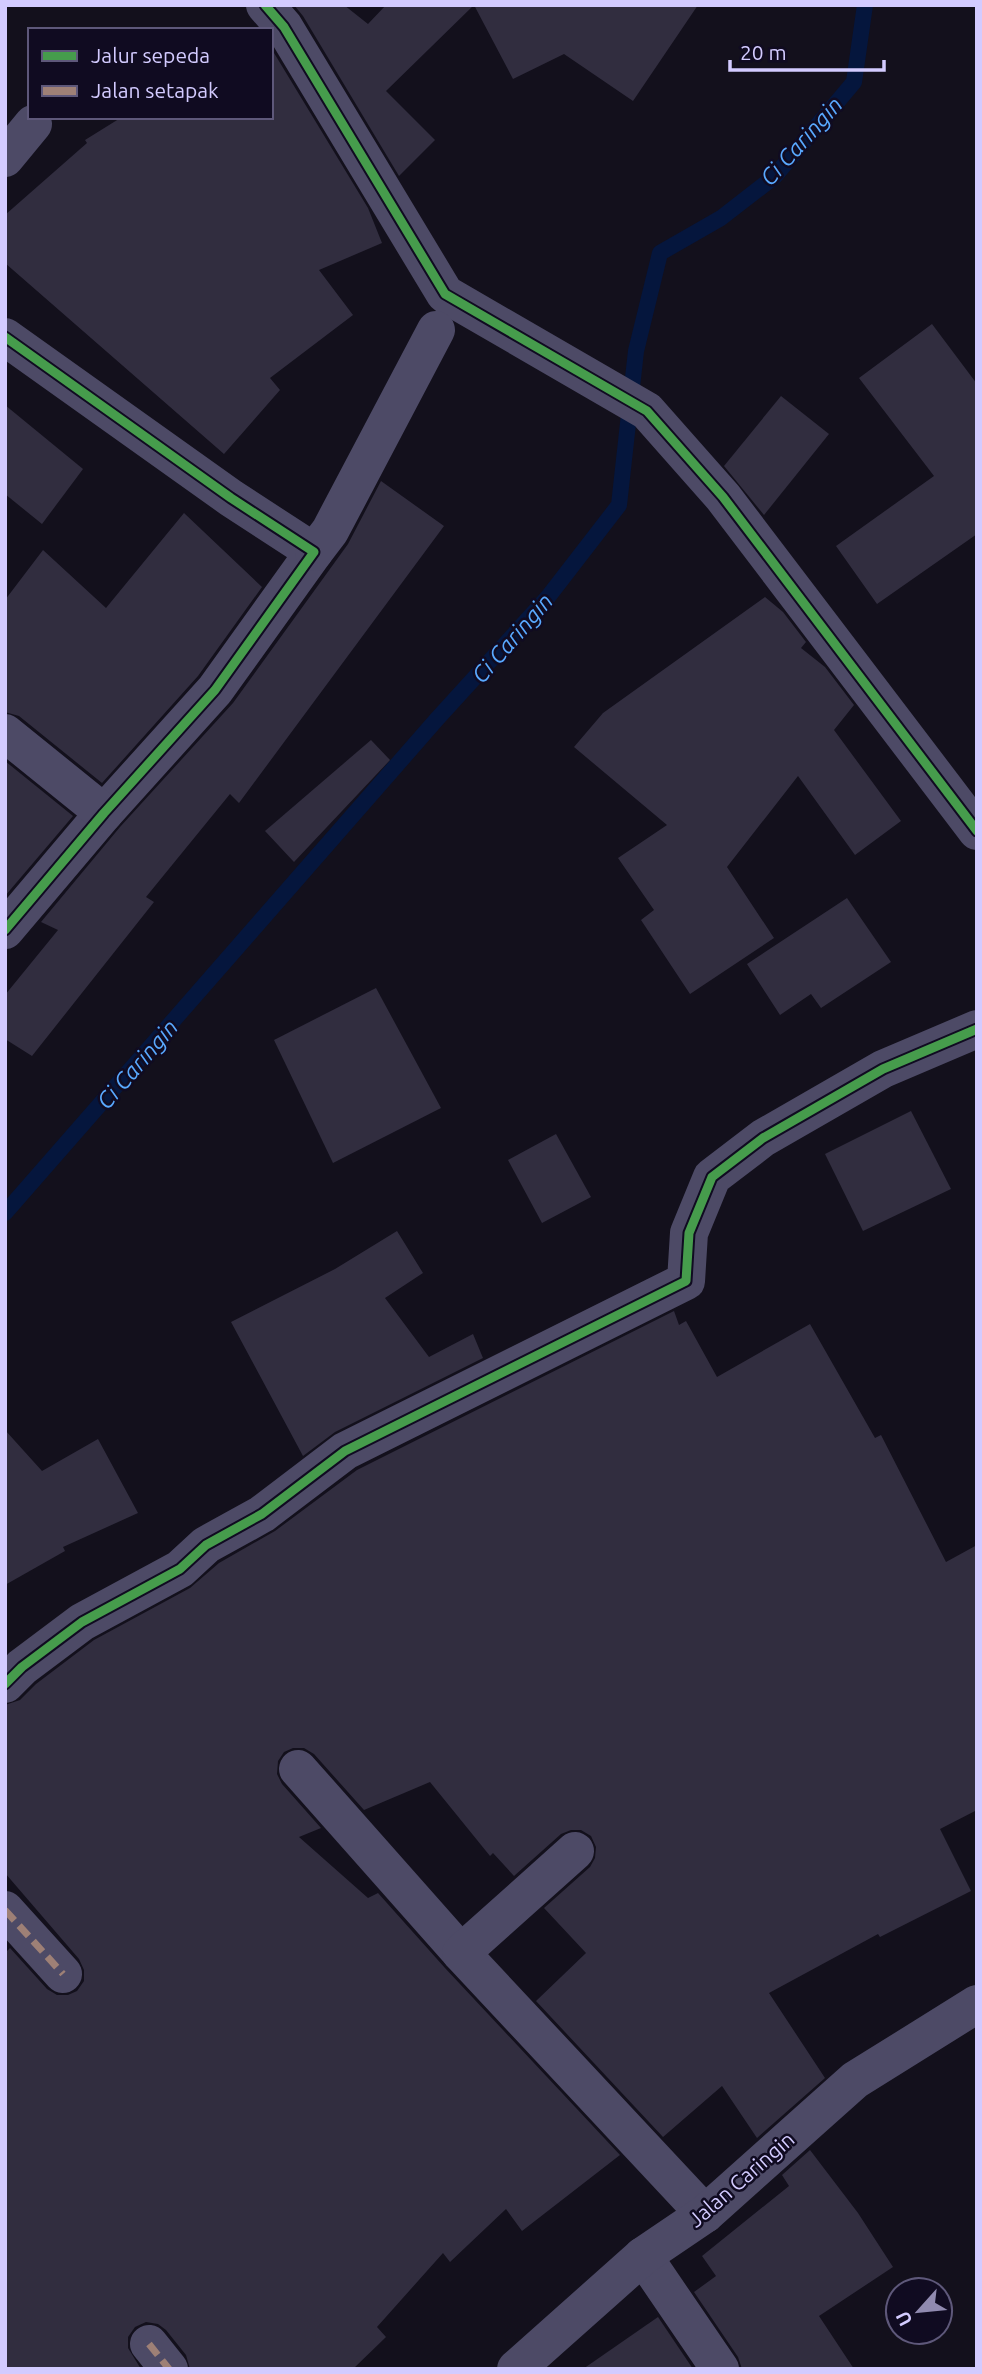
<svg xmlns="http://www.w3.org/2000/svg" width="982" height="2374" font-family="Ubuntu,sans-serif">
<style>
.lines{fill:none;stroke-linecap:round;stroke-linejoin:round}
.stream{stroke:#05163d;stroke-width:16}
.building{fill:#312d3f}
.street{stroke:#4d4a66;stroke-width:38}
.quiet{stroke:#9e8076;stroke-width:7;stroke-dasharray:14 7;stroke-linecap:butt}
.cycleway-casing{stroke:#100b21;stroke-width:13}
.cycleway{stroke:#469c4c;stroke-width:9}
.labels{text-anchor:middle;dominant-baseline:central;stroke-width:5;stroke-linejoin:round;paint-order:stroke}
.street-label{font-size:21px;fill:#d3cbff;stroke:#100b21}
.water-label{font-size:23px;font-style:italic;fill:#59a9ff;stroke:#100b21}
</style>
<rect width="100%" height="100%" fill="#13101c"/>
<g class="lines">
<path class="stream" d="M 5,1213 L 437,719 L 548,597 L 619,505 L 636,351 L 660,253 L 721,218 L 774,177 L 854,82 L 865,5"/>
</g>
<g class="building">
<path d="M 294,5 L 344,5 L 368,24 L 386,5 L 698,5 L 633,101 L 564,54 L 513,79 L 474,5 L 386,91 L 435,140 L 399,176 L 303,16 Z"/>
<path d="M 271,48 L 368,208 L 382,243 L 319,270 L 353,315 L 270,378 L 280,390 L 224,454 L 5,263 L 5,215 L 87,143 L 85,140 L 122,117 L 271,117 Z"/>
<path d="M 932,324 L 977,384 L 977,534 L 877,604 L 836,546 L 934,476 L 859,378 Z"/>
<path d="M 781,396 L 829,434 L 764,515 L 724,466 Z"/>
<path d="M 5,405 L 83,469 L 42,524 L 5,494 Z"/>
<path d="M 381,481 L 444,526 L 239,803 L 230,794 L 146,897 L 154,902 L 32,1056 L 5,1039 L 5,995 L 58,930 L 41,922 L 120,827 L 233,703 L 348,544 Z"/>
<path d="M 184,513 L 262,587 L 198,676 L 102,783 L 19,716 L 5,712 L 5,600 L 43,550 L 106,608 Z"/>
<path d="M 765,597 L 783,612 L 806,642 L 801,648 L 825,667 L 854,705 L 834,730 L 901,821 L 855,855 L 798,776 L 727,867 L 774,938 L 690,994 L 641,920 L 654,910 L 618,858 L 667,825 L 574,747 L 603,713 Z"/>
<path d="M 371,740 L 390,760 L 294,862 L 265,831 Z"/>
<path d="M 5,761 L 73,816 L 5,896 Z"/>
<path d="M 847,898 L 891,962 L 821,1008 L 811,994 L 780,1015 L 747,964 Z"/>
<path d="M 376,988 L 441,1108 L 333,1163 L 274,1040 Z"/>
<path d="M 911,1111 L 951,1189 L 863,1231 L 825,1154 Z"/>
<path d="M 556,1134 L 591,1197 L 542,1223 L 508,1160 Z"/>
<path d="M 397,1231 L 423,1273 L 385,1298 L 429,1357 L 473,1334 L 483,1358 L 335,1432 L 303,1456 L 231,1322 L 335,1269 Z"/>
<path d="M 674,1311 L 679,1325 L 686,1321 L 717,1377 L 810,1324 L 875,1438 L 881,1435 L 946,1562 L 977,1545 L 977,1810 L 940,1829 L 971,1891 L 880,1937 L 878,1934 L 769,1993 L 825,2078 L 757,2138 L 722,2086 L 663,2137 L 536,2001 L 586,1953 L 544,1908 L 590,1867 L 595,1858 L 596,1847 L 591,1836 L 581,1830 L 571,1830 L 561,1834 L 514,1876 L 493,1853 L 490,1856 L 430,1782 L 364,1810 L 314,1754 L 304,1748 L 293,1748 L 284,1752 L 278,1761 L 277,1774 L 282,1784 L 321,1828 L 299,1837 L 368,1898 L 378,1893 L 445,1968 L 620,2155 L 522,2231 L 506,2209 L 450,2262 L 443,2253 L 377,2327 L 386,2337 L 353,2369 L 190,2369 L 186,2355 L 166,2330 L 158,2324 L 146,2322 L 135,2327 L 128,2337 L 128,2348 L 141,2369 L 5,2369 L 5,1953 L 10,1948 L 47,1989 L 57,1995 L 68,1995 L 77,1991 L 84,1981 L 84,1970 L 79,1959 L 5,1873 L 5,1705 L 20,1700 L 36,1684 L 94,1640 L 190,1588 L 219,1563 L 275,1531 L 357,1470 Z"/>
<path d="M 5,1430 L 42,1471 L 98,1439 L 138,1513 L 63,1547 L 65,1551 L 5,1585 Z"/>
<path d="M 810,2150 L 858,2213 L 893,2267 L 819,2316 L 854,2369 L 742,2369 L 738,2357 L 694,2292 L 716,2276 L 702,2256 L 789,2186 L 782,2175 Z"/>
<path d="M 658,2317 L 693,2369 L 583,2369 Z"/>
</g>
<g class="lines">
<g class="street">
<path d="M 265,5 L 284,27 L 445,294 L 647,411 L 723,497 L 977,831"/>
<path d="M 5,158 L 33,124"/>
<path d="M 5,337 L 231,498 L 314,552 L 215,690 L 104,813 L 5,930"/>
<path d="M 314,552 L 330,531 L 436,330"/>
<path d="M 5,733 L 104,813"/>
<path d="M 5,1684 L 22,1667 L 82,1622 L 180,1569 L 206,1545 L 262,1514 L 345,1451 L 686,1281 L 689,1233 L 712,1177 L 763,1138 L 883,1069 L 977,1029"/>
<path d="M 298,1769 L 461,1953"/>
<path d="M 575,1851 L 461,1953 L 705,2214"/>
<path d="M 5,1910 L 63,1974"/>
<path d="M 643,2256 L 720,2369"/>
<path d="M 149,2344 L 169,2369"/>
<path d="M 516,2369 L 643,2256 L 705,2214 L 855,2080 L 977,2004"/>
</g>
<g class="quiet">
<path d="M 5,1910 L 63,1974"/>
<path d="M 149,2344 L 169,2369"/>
</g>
<defs>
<g id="cycleway">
<path d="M 265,5 L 284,27 L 445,294 L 647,411 L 723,497 L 977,831"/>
<path d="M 5,337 L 231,498 L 314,552 L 215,690 L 104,813 L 5,930"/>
<path d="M 5,1684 L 22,1667 L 82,1622 L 180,1569 L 206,1545 L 262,1514 L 345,1451 L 686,1281 L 689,1233 L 712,1177 L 763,1138 L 883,1069 L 977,1029"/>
</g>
</defs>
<use href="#cycleway" class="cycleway-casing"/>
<use href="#cycleway" class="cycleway"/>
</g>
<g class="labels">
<g class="street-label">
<text transform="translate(741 2179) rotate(-41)">Jalan Caringin</text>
</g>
<g class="water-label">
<text transform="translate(801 141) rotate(-48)">Ci Caringin</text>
<text transform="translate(512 638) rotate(-49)">Ci Caringin</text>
<text transform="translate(137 1064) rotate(-49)">Ci Caringin</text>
</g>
</g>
<rect width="982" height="2374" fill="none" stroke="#d3cbff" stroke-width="14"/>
<rect x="28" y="28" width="245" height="91" fill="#100b21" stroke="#5e587a" stroke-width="2"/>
<rect x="42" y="51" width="35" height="10" fill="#469c4c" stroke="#5e587a" stroke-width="2"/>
<text x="91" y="63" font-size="21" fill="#d3cbff">Jalur sepeda</text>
<rect x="42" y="86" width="35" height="10" fill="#9e8076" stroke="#5e587a" stroke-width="2"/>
<text x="91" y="98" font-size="21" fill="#d3cbff">Jalan setapak</text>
<g transform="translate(919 2311) rotate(243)"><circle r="33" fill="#100b21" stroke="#5e587a" stroke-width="2"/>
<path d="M0-5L12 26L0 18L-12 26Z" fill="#908ab0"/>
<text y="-10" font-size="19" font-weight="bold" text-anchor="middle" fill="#d3cbff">U</text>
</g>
<path d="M730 60v10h154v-10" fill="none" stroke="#d3cbff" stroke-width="3.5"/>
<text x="740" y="60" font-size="21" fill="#d3cbff" stroke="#100b21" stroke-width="5" paint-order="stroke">20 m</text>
</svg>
